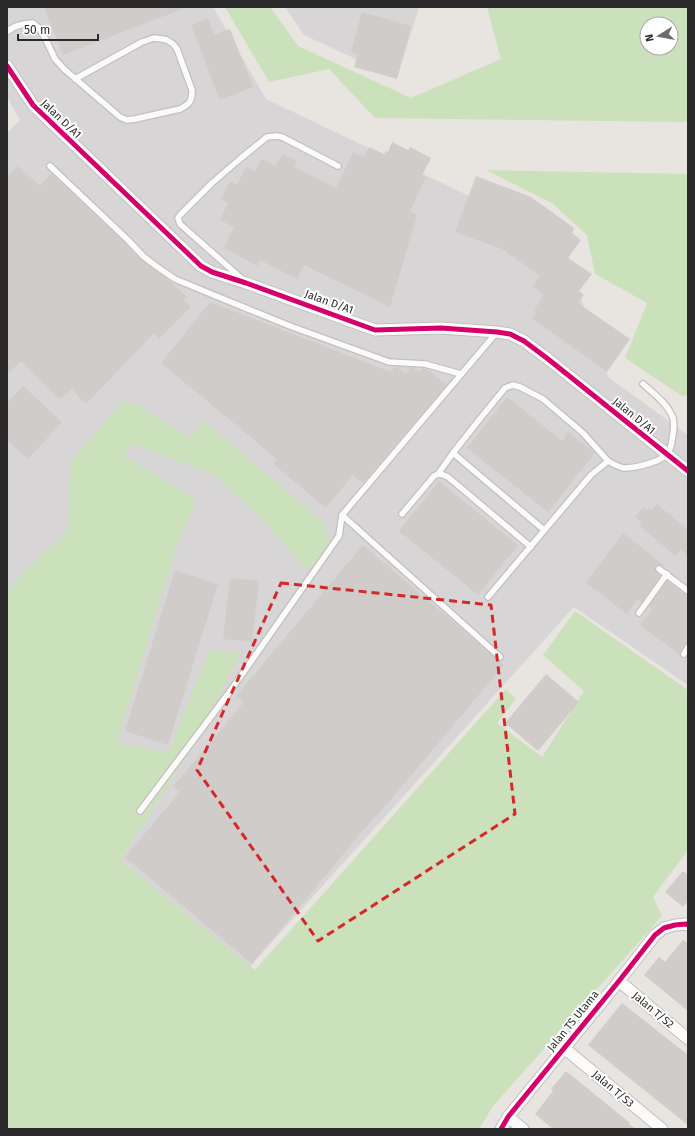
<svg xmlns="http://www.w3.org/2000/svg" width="695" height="1136" font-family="'Fira Sans',sans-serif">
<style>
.industrial{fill:#d8d5d7}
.green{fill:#cbe1bb;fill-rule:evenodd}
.building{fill:#cfccc9}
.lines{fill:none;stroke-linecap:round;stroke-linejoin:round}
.lane-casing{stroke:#c1c0c1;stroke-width:8}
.street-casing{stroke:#c1c0c1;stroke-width:13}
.lane{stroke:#fcfbfa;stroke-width:5.5}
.street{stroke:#fcfbfa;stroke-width:11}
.cycleway-casing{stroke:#fff;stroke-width:8}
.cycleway{stroke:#d6006c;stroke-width:5}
.marked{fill:none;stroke:#d62828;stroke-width:3;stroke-dasharray:8 5;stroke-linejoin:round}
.labels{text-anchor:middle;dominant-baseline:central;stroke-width:4;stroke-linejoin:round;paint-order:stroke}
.street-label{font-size:11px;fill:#2a2a2a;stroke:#fff}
</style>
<rect width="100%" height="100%" fill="#e8e4e0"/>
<g class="industrial">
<path d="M 7,7 L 213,7 L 266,99 L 561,240 L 608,377 L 688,435 L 688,685 L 574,607 L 227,992 L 7,817 L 7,133 L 20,120 L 7,97 Z"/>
<path d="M 285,7 L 419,7 L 397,78 L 304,35 Z"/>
</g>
<g class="green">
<path d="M 225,7 L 270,7 L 298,46 L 411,98 L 501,59 L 487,7 L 688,7 L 688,122 L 375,118 L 329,69 L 269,82 ZM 647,24 L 671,24 L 671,48 L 647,48 Z"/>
<path d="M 486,170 L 688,174 L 688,395 L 682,396 L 625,358 L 647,303 L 595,274 L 587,235 L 552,203 Z"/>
<path d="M 123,401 L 139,406 L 189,437 L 204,421 L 324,523 L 330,548 L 307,570 L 266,523 L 215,475 L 131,444 L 124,456 L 196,499 L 174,554 L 117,742 L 168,753 L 209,651 L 241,653 L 188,755 L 120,860 L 255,970 L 506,689 L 516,699 L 497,723 L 542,757 L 584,691 L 543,655 L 575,611 L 688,690 L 688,850 L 653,897 L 662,916 L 493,1106 L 479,1129 L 7,1129 L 7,592 L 19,577 L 68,530 L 71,461 Z"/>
</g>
<g class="building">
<path d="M 44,7 L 185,7 L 185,8 L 63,55 Z"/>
<path d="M 362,12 L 411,26 L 397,79 L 354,67 L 358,54 L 351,52 Z"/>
<path d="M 208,18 L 214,35 L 230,29 L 253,87 L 220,100 L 191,25 Z"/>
<path d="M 392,142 L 408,150 L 410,147 L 431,158 L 422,175 L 426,177 L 410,211 L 417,215 L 390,307 L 304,265 L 297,279 L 260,260 L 258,266 L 224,248 L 234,227 L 220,220 L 228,203 L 221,199 L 230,181 L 237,185 L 246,167 L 255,171 L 262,159 L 276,166 L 282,154 L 297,161 L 294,167 L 336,188 L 353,152 L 364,157 L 369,147 L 384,154 L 386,151 L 388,152 Z"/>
<path d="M 18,166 L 40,186 L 51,173 L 125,243 L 140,259 L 167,279 L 187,297 L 184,300 L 191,307 L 159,339 L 154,333 L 86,404 L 72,389 L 60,399 L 21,361 L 7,374 L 7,177 Z"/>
<path d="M 476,176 L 531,197 L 574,228 L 572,233 L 581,240 L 568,258 L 592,274 L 579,291 L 584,295 L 578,303 L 630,339 L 607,372 L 532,318 L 536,312 L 534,310 L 544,295 L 532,286 L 540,276 L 502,249 L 455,232 Z"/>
<path d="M 210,302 L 391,372 L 395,367 L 398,367 L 406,374 L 411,367 L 414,368 L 420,372 L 423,368 L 427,369 L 447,385 L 363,483 L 353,475 L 326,508 L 273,464 L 277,459 L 161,363 Z"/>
<path d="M 23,386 L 62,422 L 28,459 L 7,440 L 7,403 Z"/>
<path d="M 507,397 L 562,441 L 568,432 L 595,453 L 548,512 L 467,448 Z"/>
<path d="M 439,481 L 518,545 L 478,595 L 399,531 Z"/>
<path d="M 657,504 L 688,530 L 688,555 L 681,550 L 675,556 L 639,525 L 641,522 L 635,517 L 644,507 L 647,510 L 649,508 L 652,510 Z"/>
<path d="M 623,533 L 664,565 L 663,566 L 659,565 L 655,567 L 655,571 L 660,576 L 642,602 L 638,599 L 627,614 L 586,583 Z"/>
<path d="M 363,545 L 504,665 L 377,816 L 376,815 L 252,964 L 125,857 L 180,792 L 173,787 L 244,702 L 236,696 Z"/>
<path d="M 175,570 L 218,584 L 168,745 L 125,731 Z"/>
<path d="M 230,578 L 259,581 L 252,642 L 223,639 Z"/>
<path d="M 667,581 L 688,597 L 688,643 L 684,645 L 680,652 L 680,655 L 640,625 L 652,609 L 649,607 Z"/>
<path d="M 546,674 L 579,702 L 538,751 L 505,723 Z"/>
<path d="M 683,871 L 688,875 L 688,901 L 683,907 L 665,892 Z"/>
<path d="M 683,940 L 688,944 L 688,1011 L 644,975 L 659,957 L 665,962 Z"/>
<path d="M 622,1003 L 688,1055 L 688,1125 L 588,1045 Z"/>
<path d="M 566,1071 L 630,1123 L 629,1124 L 636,1129 L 553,1129 L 535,1114 L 553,1091 L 551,1089 Z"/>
</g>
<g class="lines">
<defs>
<g id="lane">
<path d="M 7,32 C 14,25 23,24 33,23 L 39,28 L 46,40 L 55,59 L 64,69 L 120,117 L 127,120 L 135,119 L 180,109 C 190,104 192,101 192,90 L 177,49 L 173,44 L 167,40 L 162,39 L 154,38 L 142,42 L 75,79"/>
<path d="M 50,166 L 128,240 L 143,256 L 156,266 L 175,279 L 216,296 L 290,326 L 389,362 L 425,364 L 461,374"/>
<path d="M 241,278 L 180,224 L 178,218 L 180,215 L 212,183 L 241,158 L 267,137 L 276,136 L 282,137 L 338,166"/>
<path d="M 453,453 L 479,420 L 505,388 L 513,385 L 520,387 L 543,399 L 583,433 L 608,461"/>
<path d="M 438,474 L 453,453 L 544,530"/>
<path d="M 402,514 L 434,476 C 439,473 442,474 448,477 L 531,547"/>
<path d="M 342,515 L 500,657"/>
<path d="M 659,569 L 688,591"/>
<path d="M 488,597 L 591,475 L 608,461 C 613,464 618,467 624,468 C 635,468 661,462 667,454 C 672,448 672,440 673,434 C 674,429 674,423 673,418 C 668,404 654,394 643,384"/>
<path d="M 639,613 L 667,574"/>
<path d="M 684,654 L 688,647"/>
<path d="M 140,811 L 231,690 L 339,536 L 342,515 L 497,332"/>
</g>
<g id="street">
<path d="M 7,66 L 33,105 L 201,266 L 212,272 L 246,283 L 375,330 L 441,328 L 497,332 L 510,334 L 524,341 L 548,359 L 688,471"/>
<path d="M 619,981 L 688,1039"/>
<path d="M 564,1048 L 662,1129"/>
<path d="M 508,1117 L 523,1129"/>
<path d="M 501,1129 L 508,1117 L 619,981 L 655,935 L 664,928 L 675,925 L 686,924 L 688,925"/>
</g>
</defs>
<use href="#lane" class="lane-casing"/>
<use href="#street" class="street-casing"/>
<use href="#lane" class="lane"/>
<use href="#street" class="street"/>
<defs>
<g id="cycleway">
<path d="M 7,66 L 33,105 L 201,266 L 212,272 L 246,283 L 375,330 L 441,328 L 497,332 L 510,334 L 524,341 L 548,359 L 688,471"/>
<path d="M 501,1129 L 508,1117 L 619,981 L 655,935 L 664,928 L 675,925 L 686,924 L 688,925"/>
</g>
</defs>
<use href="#cycleway" class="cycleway-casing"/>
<use href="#cycleway" class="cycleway"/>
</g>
<path class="marked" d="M 281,583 L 491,605 L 515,814 L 318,941 L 197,770 Z"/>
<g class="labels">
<g class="street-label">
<text transform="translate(61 119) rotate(44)">Jalan D/A1</text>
<text transform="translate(329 302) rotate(20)">Jalan D/A1</text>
<text transform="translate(634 416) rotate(39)">Jalan D/A1</text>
<text transform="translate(653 1010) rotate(40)">Jalan T/S2</text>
<text transform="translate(573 1021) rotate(-51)">Jalan TS Utama</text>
<text transform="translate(613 1089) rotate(40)">Jalan T/S3</text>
</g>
</g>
<rect width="695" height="1136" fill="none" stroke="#2a2a2a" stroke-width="16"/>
<g transform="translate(659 36) rotate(259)"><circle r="19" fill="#ffffff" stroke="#aaaaaa"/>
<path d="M0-3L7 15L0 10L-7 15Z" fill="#6c6b6a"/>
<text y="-6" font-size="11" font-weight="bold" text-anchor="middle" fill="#2a2a2a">N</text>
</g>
<path d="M18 34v6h80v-6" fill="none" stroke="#2a2a2a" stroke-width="2"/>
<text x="24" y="34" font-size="12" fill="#2a2a2a" stroke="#ffffff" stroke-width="3" paint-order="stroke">50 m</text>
</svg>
